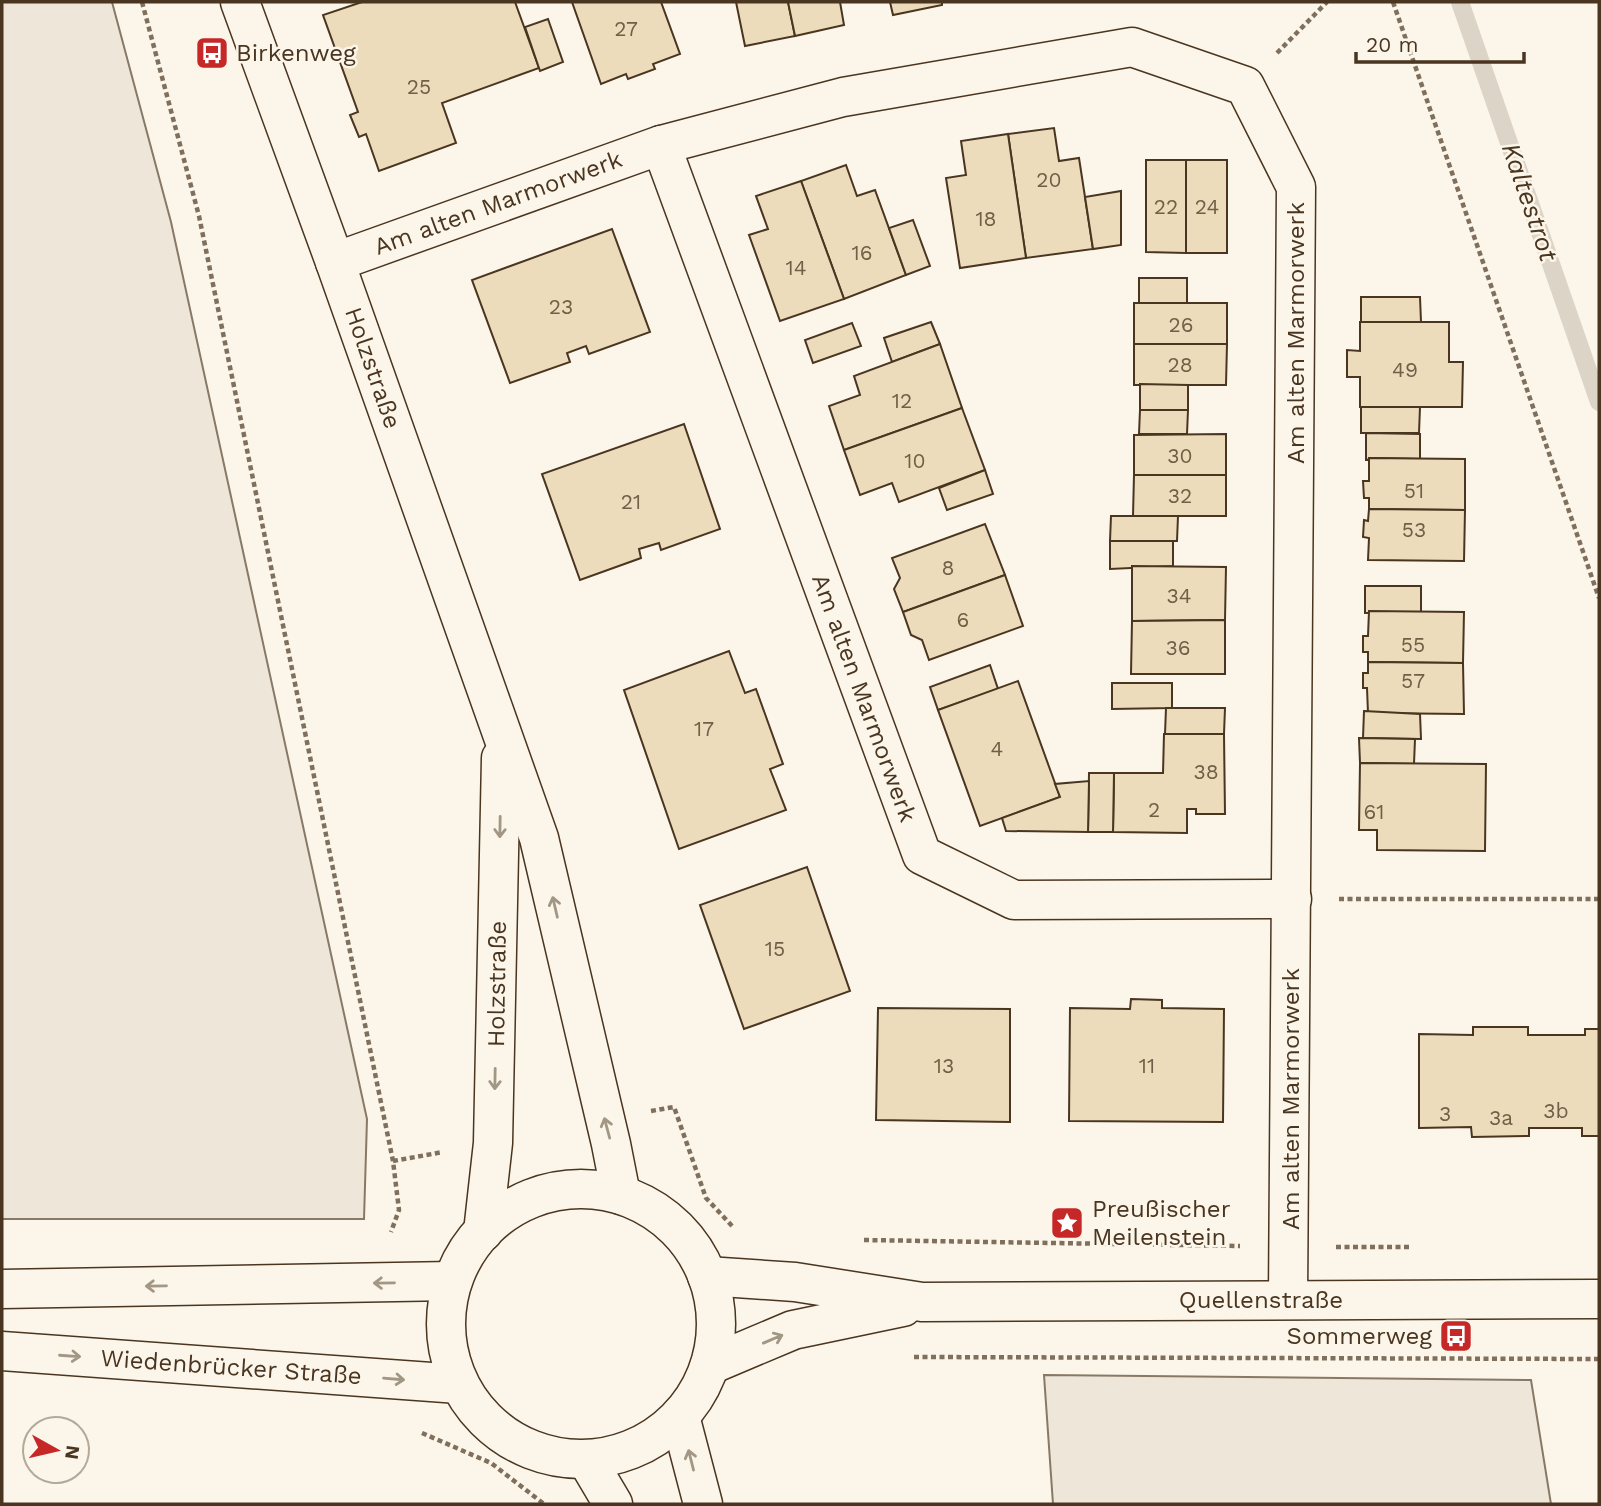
<svg xmlns="http://www.w3.org/2000/svg" width="1601" height="1506" font-family="'Work Sans',sans-serif">
<style>
.green{fill:#ede6d9;stroke:#887966;stroke-width:2}
.lines{fill:none;stroke-linecap:round;stroke-linejoin:round}
.stream{stroke:#dcd4c6;stroke-width:18}
.building{fill:#ecdcbc;stroke:#4a3520;stroke-width:2}
.minor-casing{stroke:#4a3520;stroke-width:41}
.tertiary-casing{stroke:#4a3520;stroke-width:41}
.secondary-casing{stroke:#4a3520;stroke-width:41}
.path{stroke:#7f6f5c;stroke-width:4.5;stroke-dasharray:5 3.5;stroke-linecap:butt}
.minor{stroke:#fbf6e9;stroke-width:38}
.tertiary{stroke:#fbf6e9;stroke-width:38}
.secondary{stroke:#fbf6e9;stroke-width:38}
.oneway{stroke:#a29684}
.labels{text-anchor:middle;dominant-baseline:central;stroke-width:5;stroke-linejoin:round;paint-order:stroke}
.number-label{font-size:21px;fill:#725f47}
.poi-label{font-size:24px;fill:#4a3520;stroke:#fbf6e9;text-anchor:start}
.street-label{font-size:24px;fill:#4a3520;stroke:#fbf6e9}
.water-label{font-size:26px;font-style:italic;fill:#4a3520;stroke:#fbf6e9}
</style>
<rect width="100%" height="100%" fill="#fbf6e9"/>
<g class="green">
<path d="M 2,2 L 112,2 L 171,222 L 367,1119 L 364,1219 L 2,1219 Z"/>
<path d="M 1044,1375 L 1531,1380 L 1551,1504 L 1053,1504 Z"/>
</g>
<g class="lines">
<path class="stream" d="M 1460,2 L 1599,402"/>
</g>
<g class="building">
<path d="M 362,2 L 515,2 L 539,68 L 442,103 L 456,143 L 379,171 L 366,134 L 359,137 L 350,115 L 358,112 L 323,15 Z"/>
<path d="M 572,2 L 661,2 L 680,54 L 653,64 L 655,69 L 628,79 L 626,74 L 601,84 Z"/>
<path d="M 736,2 L 788,2 L 795,36 L 745,46 Z"/>
<path d="M 788,2 L 840,2 L 844,25 L 795,36 Z"/>
<path d="M 890,2 L 942,2 L 942,5 L 893,15 Z"/>
<path d="M 548,19 L 563,62 L 540,71 L 525,27 Z"/>
<path d="M 1054,128 L 1059,161 L 1079,158 L 1093,249 L 1026,258 L 1008,134 Z"/>
<path d="M 1008,134 L 1026,258 L 960,268 L 946,178 L 966,175 L 961,141 Z"/>
<path d="M 1146,160 L 1186,160 L 1186,253 L 1146,252 Z"/>
<rect x="1186" y="160" width="41" height="93"/>
<path d="M 846,165 L 857,196 L 875,190 L 906,275 L 844,299 L 801,181 Z"/>
<path d="M 801,181 L 844,299 L 780,321 L 749,235 L 768,229 L 756,196 Z"/>
<path d="M 1121,191 L 1121,245 L 1093,249 L 1085,197 Z"/>
<path d="M 913,220 L 930,266 L 906,275 L 889,228 Z"/>
<path d="M 612,229 L 650,332 L 589,354 L 586,346 L 567,353 L 570,362 L 510,383 L 472,280 Z"/>
<rect x="1139" y="278" width="48" height="25"/>
<path d="M 1361,297 L 1420,297 L 1421,322 L 1361,322 Z"/>
<rect x="1134" y="303" width="93" height="41"/>
<path d="M 931,322 L 940,344 L 892,362 L 884,338 Z"/>
<path d="M 1360,322 L 1449,322 L 1449,362 L 1463,362 L 1462,407 L 1360,407 L 1360,377 L 1347,377 L 1347,350 L 1360,351 Z"/>
<path d="M 852,323 L 861,346 L 813,363 L 805,340 Z"/>
<path d="M 940,344 L 962,408 L 844,450 L 829,406 L 860,395 L 854,376 Z"/>
<path d="M 1134,344 L 1227,344 L 1226,385 L 1134,385 Z"/>
<path d="M 1140,384 L 1188,385 L 1188,410 L 1140,410 Z"/>
<path d="M 1361,407 L 1420,407 L 1419,433 L 1361,433 Z"/>
<path d="M 962,408 L 985,470 L 899,502 L 892,483 L 860,495 L 844,450 Z"/>
<path d="M 1140,410 L 1188,410 L 1187,434 L 1139,434 Z"/>
<path d="M 684,424 L 720,529 L 661,550 L 659,543 L 639,549 L 641,558 L 580,580 L 542,474 Z"/>
<path d="M 1366,433 L 1420,434 L 1420,459 L 1369,458 L 1368,460 L 1366,460 Z"/>
<path d="M 1226,434 L 1226,475 L 1134,475 L 1134,435 Z"/>
<path d="M 1369,458 L 1465,459 L 1465,510 L 1369,509 L 1369,498 L 1364,498 L 1363,481 L 1369,481 Z"/>
<path d="M 985,470 L 993,494 L 947,510 L 939,488 Z"/>
<path d="M 1134,475 L 1226,475 L 1226,516 L 1133,516 Z"/>
<path d="M 1369,509 L 1465,510 L 1464,561 L 1368,560 L 1369,538 L 1363,537 L 1364,520 L 1368,521 Z"/>
<path d="M 1111,516 L 1178,516 L 1177,541 L 1110,541 Z"/>
<path d="M 985,524 L 1005,575 L 903,612 L 894,589 L 900,578 L 892,558 Z"/>
<path d="M 1110,541 L 1173,541 L 1173,566 L 1110,569 Z"/>
<path d="M 1132,566 L 1226,567 L 1225,620 L 1132,621 Z"/>
<path d="M 1005,575 L 1023,626 L 929,660 L 922,640 L 911,635 L 903,612 Z"/>
<path d="M 1365,586 L 1421,586 L 1421,612 L 1365,613 Z"/>
<path d="M 1369,611 L 1464,612 L 1463,663 L 1368,662 L 1368,652 L 1363,652 L 1363,636 L 1368,636 Z"/>
<path d="M 1225,620 L 1225,674 L 1131,674 L 1132,621 Z"/>
<path d="M 729,651 L 745,693 L 756,689 L 783,764 L 770,769 L 786,810 L 679,849 L 624,690 Z"/>
<path d="M 1368,662 L 1463,663 L 1464,714 L 1368,713 L 1367,688 L 1363,688 L 1363,673 L 1368,673 Z"/>
<path d="M 990,665 L 998,689 L 938,710 L 930,687 Z"/>
<path d="M 1018,681 L 1060,797 L 980,826 L 938,710 Z"/>
<path d="M 1112,683 L 1172,683 L 1172,708 L 1112,709 Z"/>
<path d="M 1166,708 L 1225,708 L 1224,734 L 1165,734 Z"/>
<path d="M 1364,711 L 1420,714 L 1421,739 L 1363,738 Z"/>
<path d="M 1164,734 L 1224,734 L 1225,814 L 1196,814 L 1196,809 L 1187,809 L 1187,833 L 1113,832 L 1114,773 L 1163,773 Z"/>
<path d="M 1359,738 L 1415,739 L 1414,764 L 1360,763 Z"/>
<path d="M 1360,763 L 1486,764 L 1485,851 L 1377,850 L 1377,830 L 1359,830 Z"/>
<path d="M 1089,773 L 1114,773 L 1113,832 L 1088,832 Z"/>
<path d="M 1089,781 L 1088,832 L 1006,831 L 1002,818 L 1060,797 L 1055,784 Z"/>
<path d="M 807,867 L 850,991 L 744,1029 L 700,905 Z"/>
<path d="M 1131,999 L 1162,1000 L 1162,1008 L 1224,1009 L 1223,1122 L 1069,1121 L 1070,1008 L 1130,1009 Z"/>
<path d="M 878,1008 L 1010,1009 L 1010,1122 L 876,1120 Z"/>
<path d="M 1473,1027 L 1528,1027 L 1528,1035 L 1585,1035 L 1585,1029 L 1599,1029 L 1599,1136 L 1582,1136 L 1582,1128 L 1529,1128 L 1529,1136 L 1472,1137 L 1471,1127 L 1419,1128 L 1419,1034 L 1473,1035 Z"/>
</g>
<g class="lines">
<defs>
<g id="minor">
<path d="M 661,145 L 922,855 L 1014,900 L 1292,899"/>
<path d="M 335,262 L 661,145 L 843,97 L 1132,47 L 1245,86 L 1296,187 L 1288,1299"/>
<path d="M 707,1276 L 795,1282 L 922,1302 L 1599,1299"/>
<path d="M 710,1365 L 793,1330 L 903,1307"/>
</g>
<g id="tertiary">
<path d="M 2,1289 L 452,1281"/>
<path d="M 2,1351 L 459,1384"/>
</g>
<g id="secondary">
<path d="M 240,2 L 335,262 L 539,838 L 611,1144 L 621,1195"/>
<circle cx="581" cy="1324" r="135"/>
<path d="M 483,1232 L 493,1143 L 501,758"/>
<path d="M 680,1416 L 703,1504"/>
<path d="M 587,1460 L 613,1504"/>
</g>
</defs>
<use href="#minor" class="minor-casing"/>
<use href="#tertiary" class="tertiary-casing"/>
<use href="#secondary" class="secondary-casing"/>
<g class="path">
<path d="M 142,2 L 199,216 L 393,1161 L 399,1210 L 391,1232"/>
<path d="M 1393,2 L 1599,598"/>
<path d="M 1277,53 L 1327,2"/>
<path d="M 1339,899 L 1599,899"/>
<path d="M 651,1111 L 674,1107 L 706,1198 L 733,1227"/>
<path d="M 393,1161 L 443,1152"/>
<path d="M 864,1240 L 1240,1246"/>
<path d="M 1336,1247 L 1412,1247"/>
<path d="M 914,1357 L 1599,1359"/>
<path d="M 422,1433 L 491,1463 L 544,1504"/>
</g>
<use href="#minor" class="minor"/>
<use href="#tertiary" class="tertiary"/>
<use href="#secondary" class="secondary"/>
</g>
<defs><path id="oneway-shaft" d="M-6 0H5M1.5-3L5.5 0L1.5 3" fill="none" stroke-width="1.6" stroke-linecap="round" stroke-linejoin="round" transform="scale(1.75)"/></defs>
<g class="oneway">
<use href="#oneway-shaft" transform="translate(500 827) rotate(91)"/>
<use href="#oneway-shaft" transform="translate(555 907) rotate(-103)"/>
<use href="#oneway-shaft" transform="translate(495 1079) rotate(91)"/>
<use href="#oneway-shaft" transform="translate(607 1128) rotate(-105)"/>
<use href="#oneway-shaft" transform="translate(384 1283) rotate(179)"/>
<use href="#oneway-shaft" transform="translate(156 1286) rotate(179)"/>
<use href="#oneway-shaft" transform="translate(773 1339) rotate(-23)"/>
<use href="#oneway-shaft" transform="translate(70 1356) rotate(4)"/>
<use href="#oneway-shaft" transform="translate(394 1379) rotate(5)"/>
<use href="#oneway-shaft" transform="translate(691 1460) rotate(-104)"/>
</g>
<defs>
<symbol id="bus-square" viewBox="-11 -11 22 22"><rect x="-9" y="-9" width="18" height="18" rx="4" fill="#c62828" stroke="#fbf6e9"/><path d="M-5-6H5V4H4V6H2V4H-2V6H-4V4H-5ZM-3.5-4V0h7V-4ZM-3.5 1.2v1.5H-2V1.2ZM2 1.2v1.5H3.5V1.2Z" fill="#fff"/></symbol>
<symbol id="sight-square" viewBox="-11 -11 22 22"><rect x="-9" y="-9" width="18" height="18" rx="4" fill="#c62828" stroke="#fbf6e9"/><path d="M0-6L1.8-2.2L6-1.7L2.9 1.2L3.7 5.4L0 3.3L-3.7 5.4L-2.9 1.2L-6-1.7L-1.8-2.2Z" fill="#fff"/></symbol>
</defs>
<g fill-rule="evenodd">
<use href="#bus-square" x="193" y="34" width="38" height="38"/>
<use href="#sight-square" x="1048" y="1204" width="38" height="38"/>
<use href="#bus-square" x="1437" y="1317" width="38" height="38"/>
</g>
<g class="labels">
<g class="number-label">
<text x="626" y="28">27</text>
<text x="419" y="86">25</text>
<text x="1049" y="179">20</text>
<text x="1166" y="206">22</text>
<text x="1207" y="206">24</text>
<text x="986" y="218">18</text>
<text x="862" y="252">16</text>
<text x="796" y="267">14</text>
<text x="561" y="306">23</text>
<text x="1181" y="324">26</text>
<text x="1180" y="364">28</text>
<text x="1405" y="369">49</text>
<text x="902" y="400">12</text>
<text x="1180" y="455">30</text>
<text x="915" y="460">10</text>
<text x="1414" y="490">51</text>
<text x="1180" y="495">32</text>
<text x="631" y="501">21</text>
<text x="1414" y="529">53</text>
<text x="948" y="567">8</text>
<text x="1179" y="595">34</text>
<text x="963" y="619">6</text>
<text x="1413" y="644">55</text>
<text x="1178" y="647">36</text>
<text x="1413" y="680">57</text>
<text x="704" y="728">17</text>
<text x="997" y="748">4</text>
<text x="1206" y="771">38</text>
<text x="1154" y="809">2</text>
<text x="1374" y="811">61</text>
<text x="775" y="948">15</text>
<text x="944" y="1065">13</text>
<text x="1147" y="1065">11</text>
<text x="1556" y="1110">3b</text>
<text x="1445" y="1113">3</text>
<text x="1501" y="1117">3a</text>
</g>
<g class="poi-label">
<text x="236" y="53">Birkenweg</text>
<text x="1092" y="1209">Preußischer<tspan x="1092" dy="28">Meilenstein</tspan></text>
<text x="1432" y="1336" text-anchor="end">Sommerweg</text>
</g>
<g class="street-label">
<text transform="translate(498 203) rotate(-20)">Am alten Marmorwerk</text>
<text transform="translate(1296 333) rotate(-90)">Am alten Marmorwerk</text>
<text transform="translate(373 368) rotate(71)">Holzstraße</text>
<text transform="translate(864 698) rotate(70)">Am alten Marmorwerk</text>
<text transform="translate(497 984) rotate(-89)">Holzstraße</text>
<text transform="translate(1291 1099) rotate(-90)">Am alten Marmorwerk</text>
<text x="1261" y="1300">Quellenstraße</text>
<text transform="translate(231 1367) rotate(4)">Wiedenbrücker Straße</text>
</g>
<g class="water-label">
<text transform="translate(1530 202) rotate(71)">Kaltestrot</text>
</g>
</g>
<rect width="1601" height="1506" fill="none" stroke="#4a3520" stroke-width="7"/>
<g transform="translate(56 1450) rotate(98)"><circle r="33" fill="#fbf6e9" stroke="#b4a999" stroke-width="2"/>
<path d="M0-5L12 26L0 18L-12 26Z" fill="#c62828"/>
<text y="-10" font-size="19" font-weight="bold" text-anchor="middle" fill="#4a3520">N</text>
</g>
<path d="M1356 52v10h168v-10" fill="none" stroke="#4a3520" stroke-width="3.5"/>
<text x="1366" y="52" font-size="21" fill="#4a3520" stroke="#fbf6e9" stroke-width="5" paint-order="stroke">20 m</text>
</svg>
